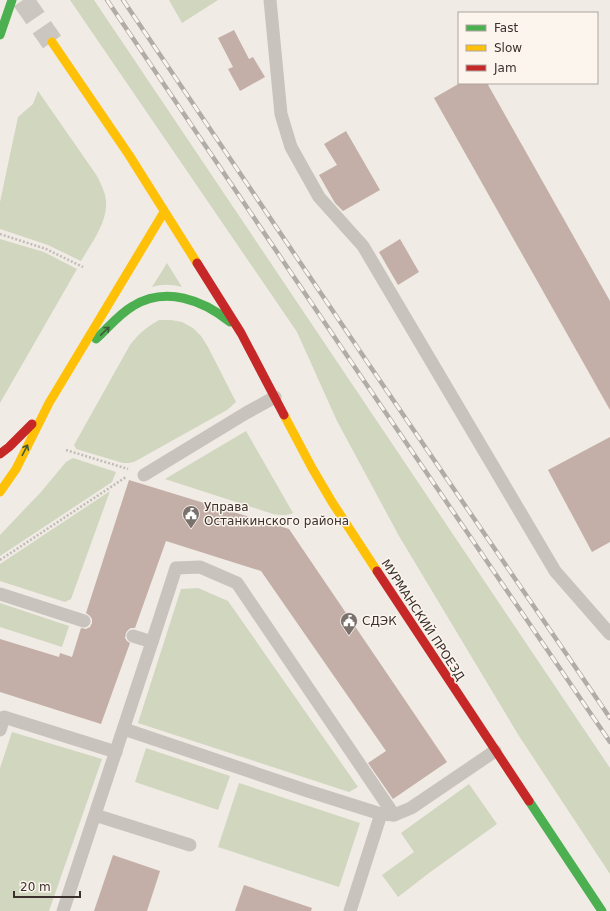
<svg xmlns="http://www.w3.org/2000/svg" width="610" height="911" font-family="'DejaVu Sans',sans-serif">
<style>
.green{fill:#d1d6bf}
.building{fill:#c3afa7}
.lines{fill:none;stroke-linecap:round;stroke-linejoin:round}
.secondary-tunnel{stroke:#ccc6c0;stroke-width:22;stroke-dasharray:22 11;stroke-linecap:butt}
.path{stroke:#c2bbb6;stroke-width:2.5;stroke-dasharray:2 2;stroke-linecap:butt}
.lane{stroke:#c9c3be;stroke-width:13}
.fast{stroke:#4caf50;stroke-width:9}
.slow{stroke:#ffc107;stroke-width:9}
.jam{stroke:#c62828;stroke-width:9}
.rail-casing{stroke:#b1aca8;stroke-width:4.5}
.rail{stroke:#fbf5ee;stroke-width:3;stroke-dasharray:9;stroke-linecap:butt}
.oneway{stroke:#415c38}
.labels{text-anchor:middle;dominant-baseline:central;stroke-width:3;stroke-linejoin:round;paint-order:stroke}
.poi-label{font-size:12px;fill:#3b302b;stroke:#fbf5ee;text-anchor:start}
.street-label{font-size:12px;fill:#3b302b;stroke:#fbf5ee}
</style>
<rect width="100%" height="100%" fill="#f0ebe5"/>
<g class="green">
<path d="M 70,0 L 94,0 L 610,768 L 610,874 L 519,736 L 399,536 L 337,421 L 297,332 Z"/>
<path d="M 169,0 L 218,0 L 182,23 Z"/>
<path d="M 38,91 L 97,176 C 101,184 105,192 106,200 C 108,222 92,242 81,261 L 48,245 L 0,229 L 0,202 L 18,117 L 33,104 Z"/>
<path d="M 0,239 L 44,252 L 77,269 L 0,403 Z"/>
<path d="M 167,263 L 182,287 C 171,284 162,284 152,287 Z"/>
<path d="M 159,320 L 171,320 L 182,322 L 193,328 L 201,336 L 208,347 L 236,402 L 227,410 L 134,462 L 129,463 L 123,463 L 76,449 L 74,445 L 130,345 C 138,334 147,327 159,320 Z"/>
<path d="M 246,431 L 293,513 C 286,516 280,515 273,514 L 165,479 Z"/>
<path d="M 73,458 L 116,472 L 112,482 L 0,556 L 0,535 L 41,492 L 66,462 Z"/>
<path d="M 110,491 L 71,599 L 65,602 L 0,581 L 0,564 Z"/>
<path d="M 198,588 L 228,601 L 358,787 L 349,792 L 138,723 L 181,589 Z"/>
<path d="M 0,603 L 69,626 L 62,647 L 0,627 Z"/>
<path d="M 12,732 L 102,759 L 49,911 L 0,911 L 0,768 Z"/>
<path d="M 146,748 L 230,776 L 218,810 L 135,782 Z"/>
<path d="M 239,783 L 360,823 L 339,887 L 218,847 Z"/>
<path d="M 469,784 L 497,824 L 429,873 L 398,897 L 382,875 L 414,852 L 401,833 Z"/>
</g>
<g class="building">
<path d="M 234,30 L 249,59 L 253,57 L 265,77 L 240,91 L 228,69 L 233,67 L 218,38 Z"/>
<path d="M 460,83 L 487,83 L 610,301 L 610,410 L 434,98 Z"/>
<path d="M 346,131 L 380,190 L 343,211 L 335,203 L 319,175 L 337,165 L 324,144 Z"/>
<path d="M 400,239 L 419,272 L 398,285 L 379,252 Z"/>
<path d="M 610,437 L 610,542 L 592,552 L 548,470 Z"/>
<path d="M 129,480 L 289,529 L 447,762 L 393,799 L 368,763 L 386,751 L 261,571 L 166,541 L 135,628 L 131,628 L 128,630 L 126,633 L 125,638 L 127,641 L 130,643 L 101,724 L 0,692 L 0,639 L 59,657 L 60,653 L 72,657 L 81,628 L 86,629 L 90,627 L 92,623 L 92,619 L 90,616 L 86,613 Z"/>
<path d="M 113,855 L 160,871 L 147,911 L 94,911 Z"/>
<path d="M 244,885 L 312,908 L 311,911 L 235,911 Z"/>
</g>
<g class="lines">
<path class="secondary-tunnel" d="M 23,0 L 52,42"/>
<g class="path">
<path d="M 0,234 L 46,249 L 83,267"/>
<path d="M 66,450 L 128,469"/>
<path d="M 0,560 L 126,477"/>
</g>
<g class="lane">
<path d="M 270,0 L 281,114 L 291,147 L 319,197 L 363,246 L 555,571 L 610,634"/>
<path d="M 144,475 L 246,413 L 275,397"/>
<path d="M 0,594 L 84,621"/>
<path d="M 152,642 L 176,568 L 200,567 L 237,583 L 394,815"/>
<path d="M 124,729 L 308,791 L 381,814 L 394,815 L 411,808 L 495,751"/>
<path d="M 0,730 L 4,717 L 116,752"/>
<path d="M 95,815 L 190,845"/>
<path d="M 63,911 L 152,642 L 133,636"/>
<path d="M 350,911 L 381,814"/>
</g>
<g class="fast">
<path d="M 0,35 L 12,0"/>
<path d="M 96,339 C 108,328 119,314 133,306 C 166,286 203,300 230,322"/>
<path d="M 529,801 L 602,911"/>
</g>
<g class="slow">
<path d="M 52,42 L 129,155 L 197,263"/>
<path d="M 284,415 L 312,468 L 332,502 L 377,571"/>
<path d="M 0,492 L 16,469 L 49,403 L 164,212"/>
</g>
<g class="jam">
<path d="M 197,263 L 241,333 L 284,415"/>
<path d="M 0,454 L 9,447 L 32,424"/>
<path d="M 377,571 L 529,801"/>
</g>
<defs>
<g id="rail">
<path d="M 107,0 L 360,375 L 610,742"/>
<path d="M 123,0 L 372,369 L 610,718"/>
</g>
</defs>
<use href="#rail" class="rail-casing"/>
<use href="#rail" class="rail"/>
</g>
<defs><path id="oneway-shaft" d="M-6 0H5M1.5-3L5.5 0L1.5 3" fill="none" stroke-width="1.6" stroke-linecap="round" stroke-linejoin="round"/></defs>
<g class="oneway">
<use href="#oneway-shaft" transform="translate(105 331) rotate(-44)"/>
<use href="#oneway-shaft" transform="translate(25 450) rotate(-63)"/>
</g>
<defs>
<symbol id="civic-pin" viewBox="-11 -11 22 30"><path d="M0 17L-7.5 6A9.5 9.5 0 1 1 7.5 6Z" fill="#7a716c" stroke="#fbf5ee"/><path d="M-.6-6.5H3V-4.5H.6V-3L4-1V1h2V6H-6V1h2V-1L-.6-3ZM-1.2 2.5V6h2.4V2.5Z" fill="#fff"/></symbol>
</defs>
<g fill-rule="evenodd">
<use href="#civic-pin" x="181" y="504" width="20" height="27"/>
<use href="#civic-pin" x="339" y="611" width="20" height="27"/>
</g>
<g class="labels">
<g class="poi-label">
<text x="204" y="507">Управа<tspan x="204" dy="14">Останкинского района</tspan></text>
<text x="362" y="621">СДЭК</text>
</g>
<g class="street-label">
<text transform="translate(423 620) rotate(57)">МУРМАНСКИЙ ПРОЕЗД</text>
</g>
</g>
<rect x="458" y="12" width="140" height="72" fill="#fbf5ee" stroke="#aea6a0"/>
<rect x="466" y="25" width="20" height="6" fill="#4caf50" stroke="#aea6a0"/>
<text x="494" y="32" font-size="12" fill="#3b302b">Fast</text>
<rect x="466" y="45" width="20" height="6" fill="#ffc107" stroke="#aea6a0"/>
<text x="494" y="52" font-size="12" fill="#3b302b">Slow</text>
<rect x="466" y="65" width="20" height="6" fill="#c62828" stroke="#aea6a0"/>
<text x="494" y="72" font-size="12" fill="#3b302b">Jam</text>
<path d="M14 891v6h66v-6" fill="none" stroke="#3b302b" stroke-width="2"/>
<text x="20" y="891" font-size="12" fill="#3b302b" stroke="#fbf5ee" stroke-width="3" paint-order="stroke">20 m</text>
</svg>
